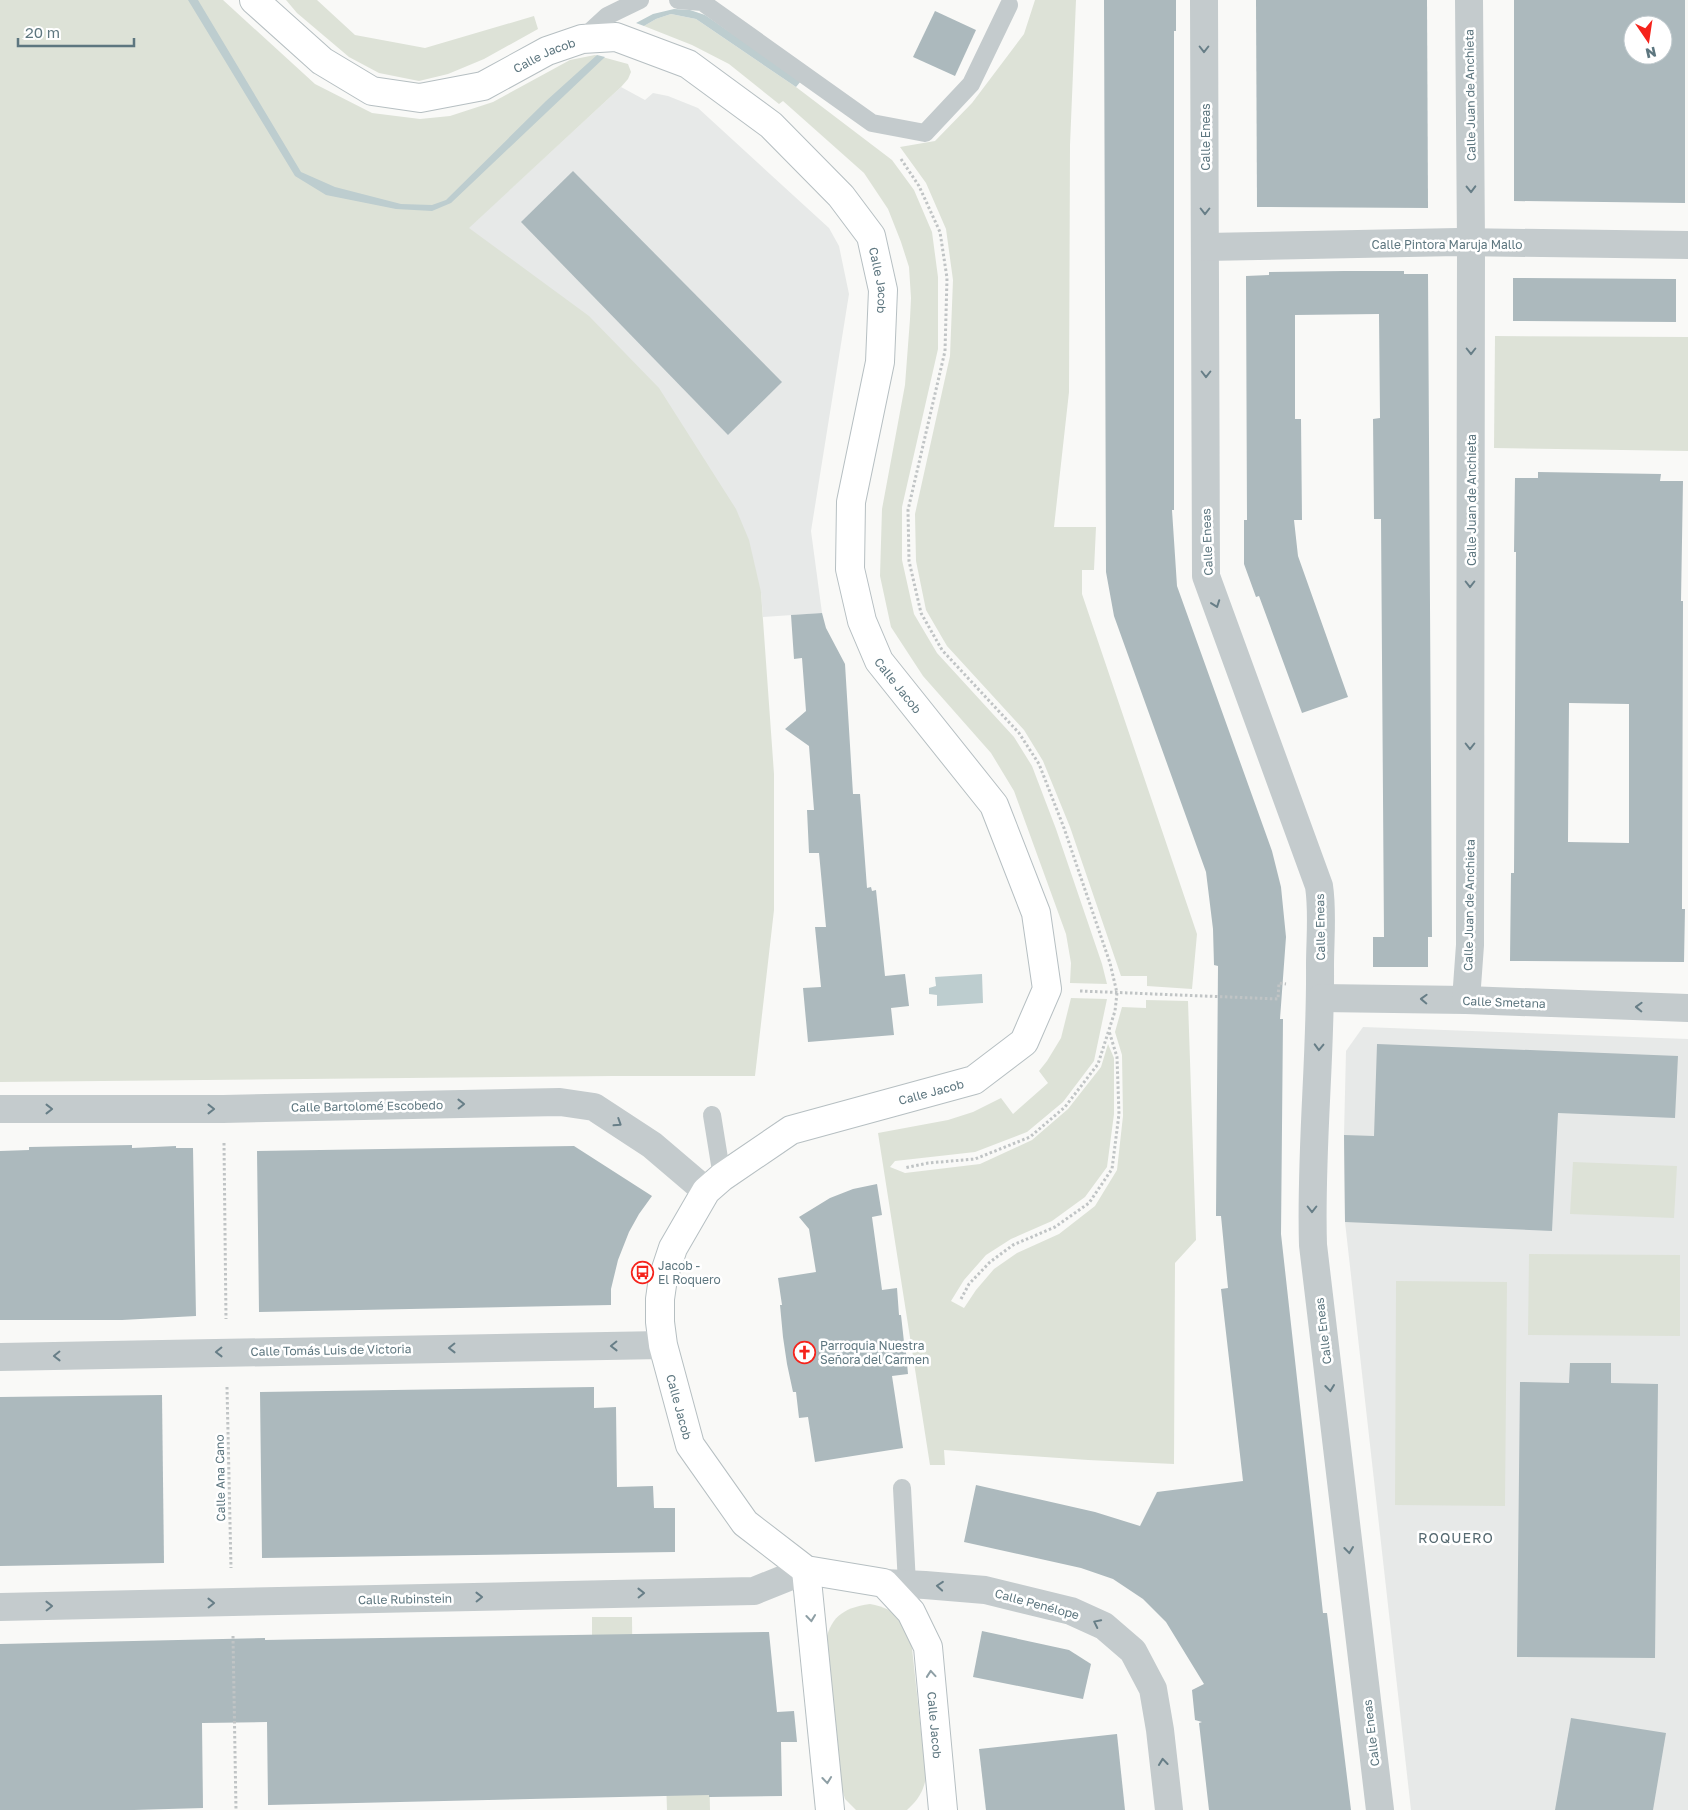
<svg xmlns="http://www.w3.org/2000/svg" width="1688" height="1810" font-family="'Golos Text',sans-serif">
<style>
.built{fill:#e7e9e8}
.green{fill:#dde2d7}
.water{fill:#bdcdcf}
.building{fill:#acb9bd;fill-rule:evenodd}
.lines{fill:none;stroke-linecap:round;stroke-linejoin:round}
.secondary-casing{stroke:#b6bfc2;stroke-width:30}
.path{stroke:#c0c4c5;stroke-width:3;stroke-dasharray:2.5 2.5;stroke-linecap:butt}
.lane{stroke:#c4cbcd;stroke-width:18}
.street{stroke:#c4cbcd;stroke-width:28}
.secondary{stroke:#fff;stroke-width:28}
.oneway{stroke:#677e87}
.oneway2{stroke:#8e9fa5}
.labels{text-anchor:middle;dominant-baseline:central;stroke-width:5;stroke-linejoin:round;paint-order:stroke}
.street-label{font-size:12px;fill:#5d767f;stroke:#fff}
.poi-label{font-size:12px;fill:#5d767f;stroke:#fff;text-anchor:start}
.neighbourhood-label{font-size:14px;letter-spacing:1px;fill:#54686f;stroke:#fff}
</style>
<rect width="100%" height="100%" fill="#f9f9f7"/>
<g class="built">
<path d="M 621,87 L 645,100 L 653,93 L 668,96 L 698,108 L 829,228 L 839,246 L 849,294 L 811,531 L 822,613 L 763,617 L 761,592 L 468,228 Z"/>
<path d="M 1363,1027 L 1688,1039 L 1688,1810 L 1411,1810 L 1345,1222 L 1344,1135 L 1346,1051 Z"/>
</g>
<g class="green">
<path d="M 0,0 L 223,0 L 315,84 L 372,113 L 420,119 L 450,116 L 493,102 L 570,60 L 595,55 L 628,64 L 631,72 L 628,79 L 621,87 L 469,228 L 589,316 L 659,388 L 736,509 L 749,540 L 761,592 L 774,774 L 774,910 L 755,1076 L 613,1076 L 0,1082 Z"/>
<path d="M 286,0 L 317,0 L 355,35 L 425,48 L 534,16 L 538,29 L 484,59 L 448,74 L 419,81 L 379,73 L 349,57 L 297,13 Z"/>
<path d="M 1035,0 L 1076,0 L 1070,145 L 1069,392 L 1054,527 L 1096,527 L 1094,570 L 1082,570 L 1082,594 L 1197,934 L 1192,989 L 1147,986 L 1147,976 L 1121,976 L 1070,827 L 1043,761 L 1024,730 L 947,646 L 926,610 L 916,561 L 915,514 L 950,356 L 953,280 L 946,229 L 926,183 L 900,147 L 935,141 L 972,103 L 1024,34 Z"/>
<path d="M 671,14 L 696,19 L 796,87 L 892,160 L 914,190 L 932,232 L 938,277 L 938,349 L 902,507 L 902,560 L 914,614 L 937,653 L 1014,737 L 1032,766 L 1056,829 L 1102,964 L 1107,984 L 1070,983 L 1071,963 L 1066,934 L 1014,791 L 991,753 L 923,676 L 891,627 L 880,576 L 882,509 L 905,385 L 910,319 L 911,298 L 909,267 L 901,242 L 888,209 L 864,173 L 783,101 L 779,104 L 729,64 L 692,45 L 644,26 L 656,19 Z"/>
<path d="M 1495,336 L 1688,337 L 1688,451 L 1494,448 Z"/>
<path d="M 1071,998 L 1107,999 L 1094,1061 L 1063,1102 L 1027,1132 L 975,1152 L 895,1161 L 890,1167 L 905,1173 L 980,1164 L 1032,1140 L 1068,1109 L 1101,1067 L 1108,1044 L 1114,1058 L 1114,1114 L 1107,1167 L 1085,1197 L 1052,1221 L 1011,1239 L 986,1255 L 964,1280 L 951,1301 L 964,1308 L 976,1290 L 994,1269 L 1017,1253 L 1059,1234 L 1095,1206 L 1117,1170 L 1123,1116 L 1122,1055 L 1115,1032 L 1122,1007 L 1146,1008 L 1146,1000 L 1188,1001 L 1196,1240 L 1175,1263 L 1174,1464 L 1088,1460 L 944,1450 L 945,1465 L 930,1465 L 878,1133 L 948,1120 L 973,1112 L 1001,1098 L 1013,1114 L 1048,1083 L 1039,1071 L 1047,1061 L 1061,1038 Z"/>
<path d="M 1573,1162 L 1677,1166 L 1674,1218 L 1570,1214 Z"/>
<path d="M 1529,1254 L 1680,1255 L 1680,1336 L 1528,1335 Z"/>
<path d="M 1396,1281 L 1507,1282 L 1505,1506 L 1395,1505 Z"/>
<path d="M 870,1604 C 898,1609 904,1622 912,1648 L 926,1778 C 923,1792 918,1800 907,1810 L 856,1810 L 845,1799 L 841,1785 L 825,1646 C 829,1618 842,1608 870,1604 Z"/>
<path d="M 592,1617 L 632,1617 L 633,1714 L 592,1714 Z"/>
<path d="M 708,1713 L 710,1810 L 667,1810 L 665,1748 Z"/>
</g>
<g class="water">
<path d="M 188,0 L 198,0 L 301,172 L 335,187 L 401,204 L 432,205 L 446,200 L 546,101 L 597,55 L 605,57 L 451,203 L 432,211 L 396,209 L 326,195 L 295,176 Z"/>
<path d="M 674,9 L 690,10 L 705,15 L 801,81 L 796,87 L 696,19 L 671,14 L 656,19 L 644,26 L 636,23 L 653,14 Z"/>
<path d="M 982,974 L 983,1003 L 937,1006 L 937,995 L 929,994 L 929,988 L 936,986 L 935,977 Z"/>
</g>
<g class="building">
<path d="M 1104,0 L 1176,0 L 1176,31 L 1174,31 L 1174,510 L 1172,510 L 1177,586 L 1272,851 L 1281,887 L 1286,937 L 1280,1019 L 1283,1019 L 1281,1234 L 1323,1613 L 1327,1613 L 1351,1810 L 1209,1810 L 1199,1723 L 1202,1722 L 1195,1720 L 1192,1690 L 1204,1684 L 1166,1622 L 1143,1599 L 1113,1579 L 1081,1568 L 964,1542 L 976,1485 L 1095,1512 L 1140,1526 L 1157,1492 L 1243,1481 L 1221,1289 L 1228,1288 L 1221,1216 L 1216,1216 L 1218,966 L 1214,965 L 1213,929 L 1206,872 L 1114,616 L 1106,572 Z"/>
<path d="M 1256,0 L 1427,0 L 1428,208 L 1257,207 Z"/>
<path d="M 1514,0 L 1685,0 L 1685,203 L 1514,201 ZM 1633,25 L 1663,25 L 1663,55 L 1633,55 Z"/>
<path d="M 935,11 L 976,30 L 955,76 L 913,57 Z"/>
<path d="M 573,171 L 782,382 L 728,435 L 521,222 Z"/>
<path d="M 1344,271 L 1404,271 L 1404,274 L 1428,274 L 1432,937 L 1428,937 L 1428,967 L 1373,967 L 1373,937 L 1384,937 L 1381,519 L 1374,519 L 1373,419 L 1380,418 L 1379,314 L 1295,315 L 1295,419 L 1301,419 L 1302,520 L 1294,520 L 1298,556 L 1348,697 L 1302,713 L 1259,596 L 1256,597 L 1244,564 L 1244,520 L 1247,520 L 1246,276 L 1269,275 L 1269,272 Z"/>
<path d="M 1513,278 L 1676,279 L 1676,322 L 1513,321 Z"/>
<path d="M 1538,472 L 1661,474 L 1660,481 L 1683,481 L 1681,601 L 1683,601 L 1682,909 L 1685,909 L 1684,962 L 1510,961 L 1511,873 L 1514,873 L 1516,552 L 1514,552 L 1515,478 L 1538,478 ZM 1569,703 L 1629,704 L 1629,843 L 1568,842 Z"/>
<path d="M 822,613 L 826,628 L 845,664 L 853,794 L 860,794 L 867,888 L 871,887 L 872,891 L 876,890 L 885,976 L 905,974 L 909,1006 L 891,1008 L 894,1035 L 808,1042 L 803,988 L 821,987 L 815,927 L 826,927 L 819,853 L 809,853 L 807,810 L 814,810 L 809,746 L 785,729 L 806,711 L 802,658 L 794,659 L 791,615 Z"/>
<path d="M 1377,1044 L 1678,1056 L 1675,1118 L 1558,1113 L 1552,1231 L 1345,1222 L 1344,1135 L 1374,1136 Z"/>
<path d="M 132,1145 L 132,1148 L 176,1146 L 176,1148 L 193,1148 L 196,1316 L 122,1320 L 0,1320 L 0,1151 L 29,1150 L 29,1147 Z"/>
<path d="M 574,1146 L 652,1196 L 639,1214 L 629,1232 L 618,1260 L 611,1289 L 611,1305 L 259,1312 L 257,1151 Z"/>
<path d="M 877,1184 L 882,1215 L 872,1217 L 882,1290 L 897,1288 L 899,1315 L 901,1315 L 904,1342 L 905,1342 L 908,1374 L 892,1376 L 903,1448 L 815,1462 L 808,1417 L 799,1418 L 796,1392 L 793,1392 L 787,1364 L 783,1337 L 780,1305 L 782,1305 L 778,1278 L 816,1272 L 809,1229 L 799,1217 L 830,1198 L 853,1189 Z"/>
<path d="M 1570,1363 L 1611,1363 L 1611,1383 L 1658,1384 L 1655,1658 L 1517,1657 L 1520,1382 L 1569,1383 Z"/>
<path d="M 594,1387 L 594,1408 L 616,1407 L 617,1487 L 653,1486 L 654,1508 L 675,1508 L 675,1552 L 262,1558 L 260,1392 Z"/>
<path d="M 162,1395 L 164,1563 L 0,1566 L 0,1397 Z"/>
<path d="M 982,1631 L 1069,1650 L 1091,1664 L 1083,1699 L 973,1677 Z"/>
<path d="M 769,1632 L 777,1712 L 794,1711 L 797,1742 L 781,1742 L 782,1796 L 709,1797 L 709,1795 L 268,1805 L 267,1722 L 202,1723 L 203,1808 L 134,1810 L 0,1810 L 0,1644 L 265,1638 L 265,1640 L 318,1639 Z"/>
<path d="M 1571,1718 L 1666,1733 L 1653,1810 L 1555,1810 Z"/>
<path d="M 1117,1734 L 1125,1810 L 986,1810 L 979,1749 Z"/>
</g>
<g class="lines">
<defs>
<g id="secondary">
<path id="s1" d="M 254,0 L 322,61 L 372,91 L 420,98 L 483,86 L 547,51 L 582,39 L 616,37 L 688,64 L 771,125 L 841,196 L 871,236 L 883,290 L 880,362 L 851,502 L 850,569 L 862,621 L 879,661 L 994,805 L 1036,913 L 1047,989 L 1024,1042 L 974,1080 L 791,1130 L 722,1177 L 706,1191 L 673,1248 L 663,1278 L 660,1299 L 660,1322 L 663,1345 L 690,1445 L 745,1523 L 806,1570 L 884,1583 L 911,1612 L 928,1647 L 943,1810"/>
<path d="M 806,1570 L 830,1810"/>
</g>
</defs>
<use href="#secondary" class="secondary-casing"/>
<g class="path">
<path d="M 901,159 L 919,186 L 940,232 L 947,278 L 945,351 L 908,510 L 909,561 L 921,613 L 942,650 L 1019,733 L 1039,764 L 1064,828 L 1110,963 L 1117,993 L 1115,1011 L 1098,1064 L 1065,1107 L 1030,1137 L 975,1159 L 928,1163 L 904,1168"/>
<path d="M 1080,991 L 1278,999 L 1279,983 L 1286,984"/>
<path d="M 224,1143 L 226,1319"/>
<path d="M 961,1299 L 969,1284 L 990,1262 L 1013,1245 L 1055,1227 L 1089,1203 L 1112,1169 L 1119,1114 L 1117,1057 L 1109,1031"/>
<path d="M 227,1387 L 231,1568"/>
<path d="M 233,1636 L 236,1810"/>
</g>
<g class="lane">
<path d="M 678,0 L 702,2 L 872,123 L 925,133 L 971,84 L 1009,5"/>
<path d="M 582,39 L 607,16 L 640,0"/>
<path d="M 712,1115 L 722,1177"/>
<path d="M 902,1488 L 907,1584"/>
</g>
<g class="street">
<path d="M 1204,0 L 1206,576 L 1319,886 C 1323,912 1320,939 1320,966 C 1321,1059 1310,1152 1313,1245 L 1380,1810"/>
<path d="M 1205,247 L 1458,242 L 1688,245"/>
<path d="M 1321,998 L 1466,1000 L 1688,1008"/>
<path d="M 1466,1000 L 1470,945 L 1471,243 L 1469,0"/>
<path d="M 0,1109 L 223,1109 L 560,1102 L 594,1107 L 652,1145 L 706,1191"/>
<path d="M 0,1357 L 663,1345"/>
<path d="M 884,1583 L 925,1585 L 985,1590 L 1071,1611 L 1104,1626 L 1133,1651 L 1153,1689 L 1160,1730 L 1169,1810"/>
<path d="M 0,1607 L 754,1591 L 806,1570"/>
</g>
<use href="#secondary" class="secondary"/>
</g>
<defs><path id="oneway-chevron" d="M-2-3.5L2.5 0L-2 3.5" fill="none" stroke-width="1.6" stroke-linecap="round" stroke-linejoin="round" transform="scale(1.25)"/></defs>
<g class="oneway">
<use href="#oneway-chevron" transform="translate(1204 49) rotate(90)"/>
<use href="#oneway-chevron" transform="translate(1471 189) rotate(89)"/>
<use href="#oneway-chevron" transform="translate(1205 211) rotate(90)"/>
<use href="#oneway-chevron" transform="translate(1471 351) rotate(90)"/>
<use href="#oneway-chevron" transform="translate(1206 374) rotate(90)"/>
<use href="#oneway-chevron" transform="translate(1470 584) rotate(90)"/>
<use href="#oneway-chevron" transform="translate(1216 604) rotate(70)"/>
<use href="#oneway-chevron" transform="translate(1470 746) rotate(90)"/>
<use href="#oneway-chevron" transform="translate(1424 999) rotate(-178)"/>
<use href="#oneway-chevron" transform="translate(1639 1007) rotate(-178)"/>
<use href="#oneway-chevron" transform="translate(1319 1047) rotate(92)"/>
<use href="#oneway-chevron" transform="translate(461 1104) rotate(-1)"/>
<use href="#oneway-chevron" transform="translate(49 1109)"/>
<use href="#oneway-chevron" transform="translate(211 1109)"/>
<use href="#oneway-chevron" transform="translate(618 1123) rotate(33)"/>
<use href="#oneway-chevron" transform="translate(1312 1209) rotate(90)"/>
<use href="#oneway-chevron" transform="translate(614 1346) rotate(179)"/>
<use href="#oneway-chevron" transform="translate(452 1348) rotate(179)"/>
<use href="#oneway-chevron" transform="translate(219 1352) rotate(179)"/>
<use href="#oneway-chevron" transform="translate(57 1356) rotate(179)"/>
<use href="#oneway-chevron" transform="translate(1330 1388) rotate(83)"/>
<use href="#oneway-chevron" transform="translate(1349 1550) rotate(83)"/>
<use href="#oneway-chevron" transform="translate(940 1586) rotate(-175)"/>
<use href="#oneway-chevron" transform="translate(641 1593) rotate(-1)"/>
<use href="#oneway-chevron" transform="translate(479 1597) rotate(-1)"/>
<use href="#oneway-chevron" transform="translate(211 1603) rotate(-1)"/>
<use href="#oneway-chevron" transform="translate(49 1606) rotate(-1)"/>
<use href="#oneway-chevron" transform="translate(1097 1623) rotate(-154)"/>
<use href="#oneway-chevron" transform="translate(1163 1762) rotate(-96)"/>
</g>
<g class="oneway2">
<use href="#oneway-chevron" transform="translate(811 1618) rotate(84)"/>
<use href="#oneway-chevron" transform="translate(931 1674) rotate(-95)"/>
<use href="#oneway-chevron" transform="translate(827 1780) rotate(84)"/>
</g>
<defs>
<symbol id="bus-ring" viewBox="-11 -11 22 22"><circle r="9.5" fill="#fff" stroke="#f5231b" stroke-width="1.5"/><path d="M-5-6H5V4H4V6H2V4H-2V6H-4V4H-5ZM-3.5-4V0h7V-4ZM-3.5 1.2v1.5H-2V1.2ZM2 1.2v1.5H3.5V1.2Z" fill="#f5231b"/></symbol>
<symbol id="church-ring" viewBox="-11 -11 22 22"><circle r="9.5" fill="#fff" stroke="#f5231b" stroke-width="1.5"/><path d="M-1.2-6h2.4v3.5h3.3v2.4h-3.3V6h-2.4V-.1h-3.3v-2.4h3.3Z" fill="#f5231b"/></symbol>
</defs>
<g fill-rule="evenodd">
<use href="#bus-ring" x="630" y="1260" width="25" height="25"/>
<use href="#church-ring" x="792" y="1340" width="25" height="25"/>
</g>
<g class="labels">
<g class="street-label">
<text stroke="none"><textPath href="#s1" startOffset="331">Calle Jacob</textPath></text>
<text transform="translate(1470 95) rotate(-91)">Calle Juan de Anchieta</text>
<text transform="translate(1205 137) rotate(-90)">Calle Eneas</text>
<text x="1447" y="244">Calle Pintora Maruja Mallo</text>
<text stroke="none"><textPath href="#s1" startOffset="781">Calle Jacob</textPath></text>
<text transform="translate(1471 500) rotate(-90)">Calle Juan de Anchieta</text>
<text transform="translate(1207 542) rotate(-92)">Calle Eneas</text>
<text stroke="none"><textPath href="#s1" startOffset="1201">Calle Jacob</textPath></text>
<text transform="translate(1469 905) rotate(-89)">Calle Juan de Anchieta</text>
<text transform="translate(1320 927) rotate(-91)">Calle Eneas</text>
<text transform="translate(1504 1002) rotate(2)">Calle Smetana</text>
<text transform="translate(931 1092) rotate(-15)">Calle Jacob</text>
<text transform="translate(367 1106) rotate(-1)">Calle Bartolomé Escobedo</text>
<text transform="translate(1323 1331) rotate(-97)">Calle Eneas</text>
<text transform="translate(331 1350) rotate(-1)">Calle Tomás Luis de Victoria</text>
<text stroke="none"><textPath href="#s1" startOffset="2191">Calle Jacob</textPath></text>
<text transform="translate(220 1478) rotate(-91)">Calle Ana Cano</text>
<text transform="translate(405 1599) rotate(-1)">Calle Rubinstein</text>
<text transform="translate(1037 1604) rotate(15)">Calle Penélope</text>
<text stroke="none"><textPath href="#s1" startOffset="2639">Calle Jacob</textPath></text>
<text transform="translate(1371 1733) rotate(-97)">Calle Eneas</text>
</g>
<g class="poi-label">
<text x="658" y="1265">Jacob -<tspan x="658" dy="14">El Roquero</tspan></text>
<text x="820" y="1345">Parroquia Nuestra<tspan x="820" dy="14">Señora del Carmen</tspan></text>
</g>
<g class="neighbourhood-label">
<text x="1456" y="1537">ROQUERO</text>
</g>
</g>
<g transform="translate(1648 40) rotate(167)"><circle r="24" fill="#ffffff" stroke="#bec8cc"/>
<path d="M0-4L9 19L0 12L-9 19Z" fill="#f5231b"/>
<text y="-8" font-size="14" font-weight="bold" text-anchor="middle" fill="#5d767f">N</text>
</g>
<path d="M18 38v8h116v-8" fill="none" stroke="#5d767f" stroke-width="2.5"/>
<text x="25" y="38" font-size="15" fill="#5d767f" stroke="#ffffff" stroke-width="4" paint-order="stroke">20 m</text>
</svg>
